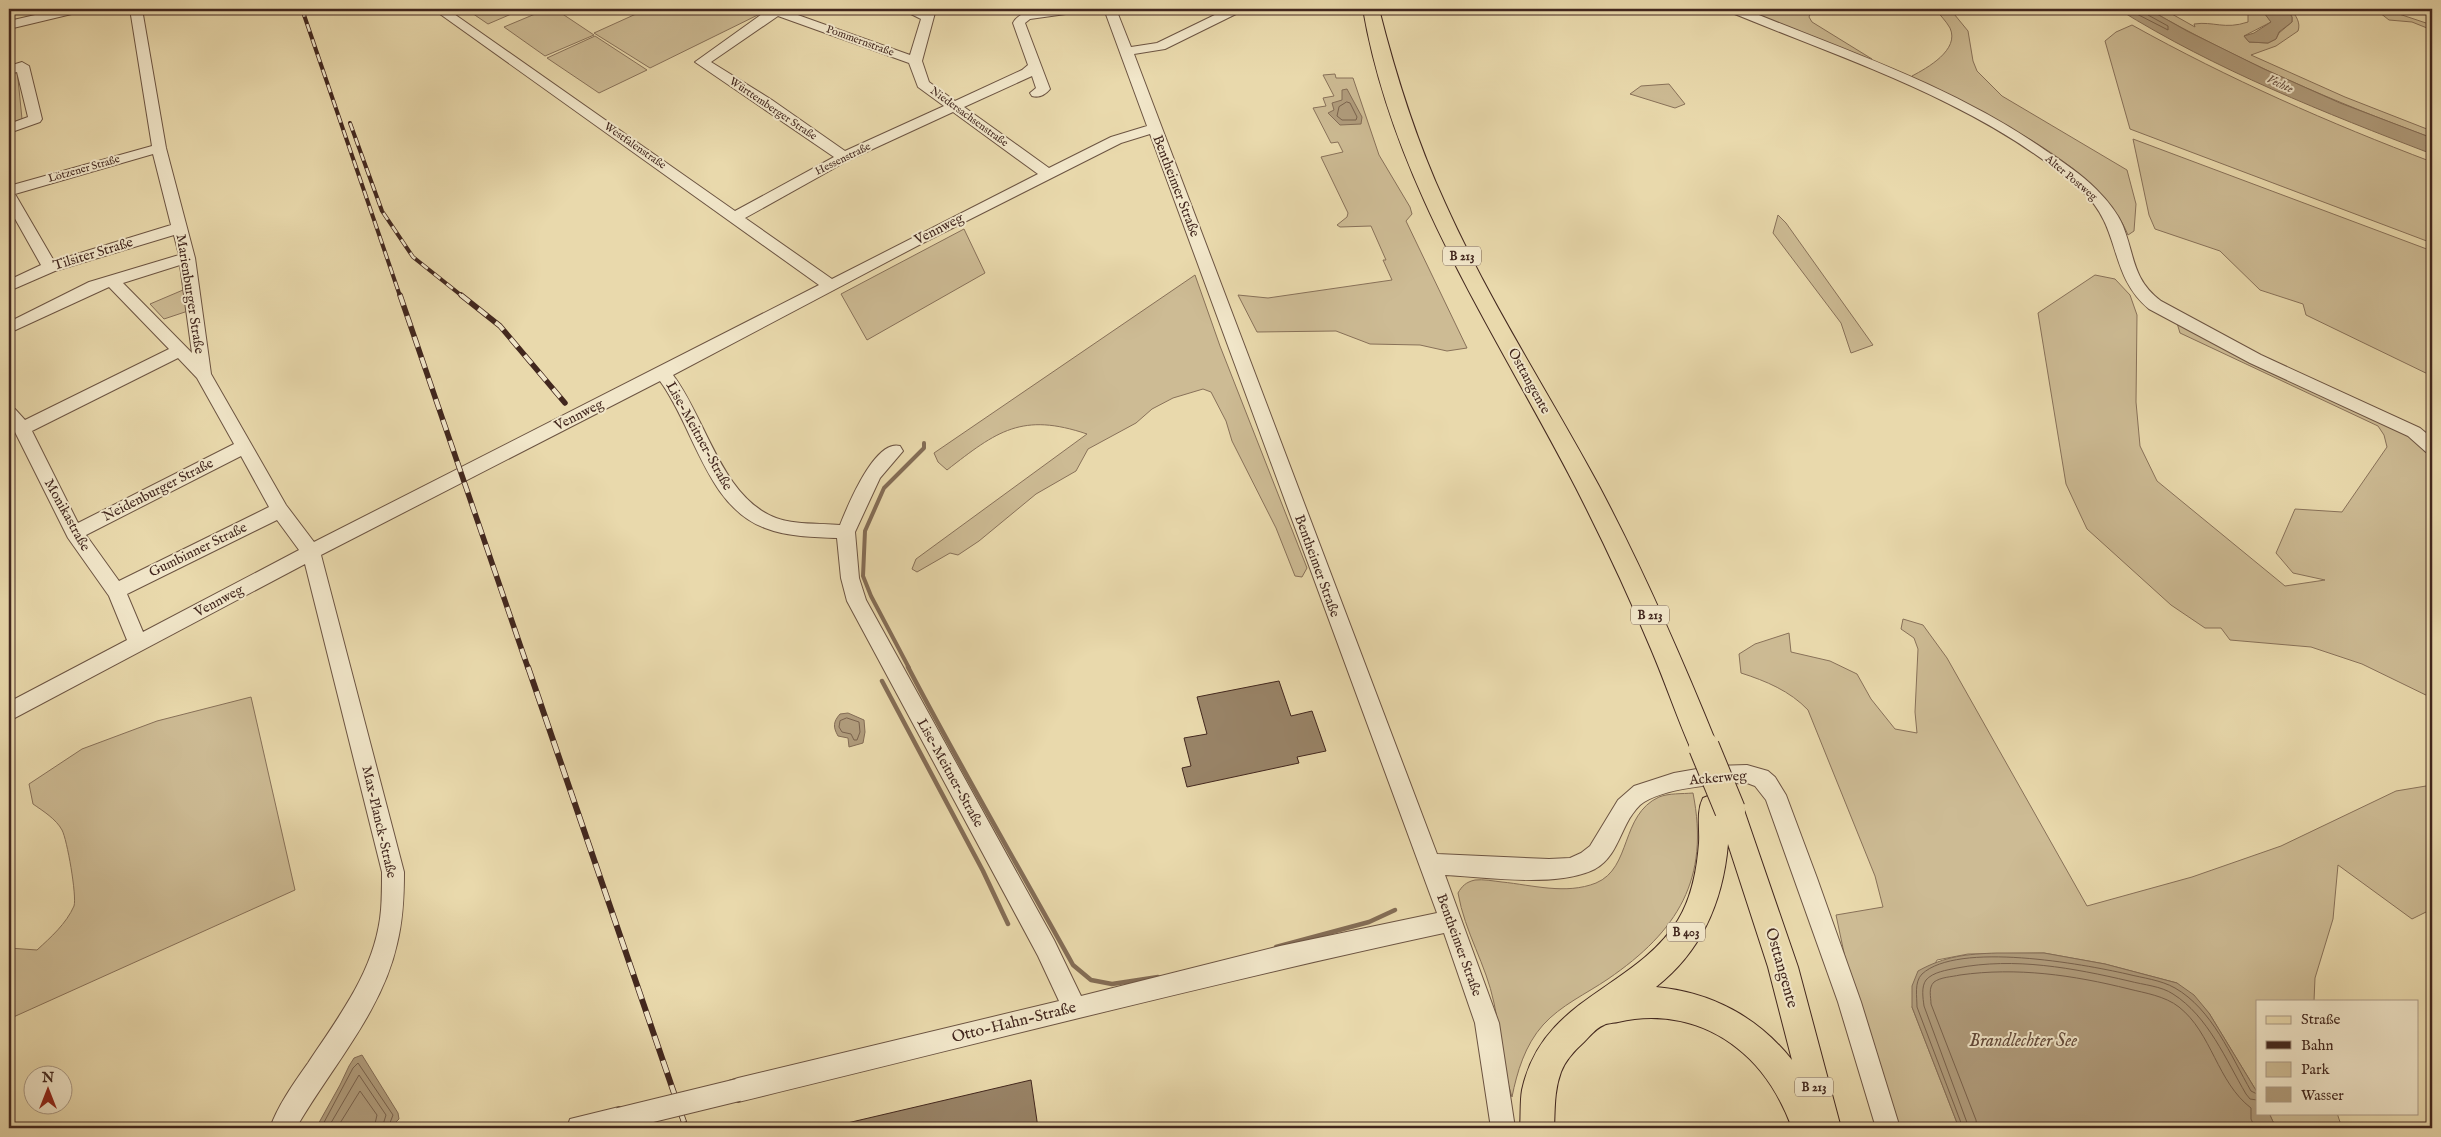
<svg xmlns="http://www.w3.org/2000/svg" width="2441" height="1137" font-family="'IM FELL English',serif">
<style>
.green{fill:#cdbb94;stroke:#887159}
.water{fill:#b09c7c;stroke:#846d56}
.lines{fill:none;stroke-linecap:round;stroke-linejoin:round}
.shore{stroke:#79624d;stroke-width:1}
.stream-far1{stroke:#846d56;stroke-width:4}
.stream{stroke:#846d56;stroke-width:4.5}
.building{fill:#998468;stroke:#42271e}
.minor-casing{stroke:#6c5442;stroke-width:2}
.major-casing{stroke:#42271e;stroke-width:2}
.minor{fill:#f1e6c9;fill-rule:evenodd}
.major{fill:#e9d9ac;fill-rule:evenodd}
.rail-far2-casing{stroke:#42271e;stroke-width:4}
.rail-far1-casing{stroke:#42271e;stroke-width:5.5}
.rail-casing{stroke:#42271e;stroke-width:6}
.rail-far2{stroke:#f1e6c9;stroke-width:2.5;stroke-dasharray:8;stroke-linecap:butt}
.rail-far1{stroke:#f1e6c9;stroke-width:4;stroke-dasharray:11;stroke-linecap:butt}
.rail{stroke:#f1e6c9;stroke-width:4.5;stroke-dasharray:13;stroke-linecap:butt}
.minor-bridge-casing{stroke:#6c5442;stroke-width:24;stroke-linecap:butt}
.major-bridge-casing{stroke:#42271e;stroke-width:32;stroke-linecap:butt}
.minor-bridge{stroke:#f1e6c9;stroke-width:22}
.major-bridge{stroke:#e9d9ac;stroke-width:30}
.labels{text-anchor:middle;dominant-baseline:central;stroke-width:4;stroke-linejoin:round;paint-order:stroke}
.far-street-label{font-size:11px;fill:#42271e;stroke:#f1e6c9}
.far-water-label{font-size:12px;font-style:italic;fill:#634a3a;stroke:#f1e6c9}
.shield{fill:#f1e6c9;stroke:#766051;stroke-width:1}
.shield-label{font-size:12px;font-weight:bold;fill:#42271e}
.street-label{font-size:14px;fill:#42271e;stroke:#f1e6c9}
.near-street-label{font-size:16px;fill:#42271e;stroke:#f1e6c9}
.near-water-label{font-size:18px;font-style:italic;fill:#634a3a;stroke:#f1e6c9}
</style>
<rect width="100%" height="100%" fill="#e9d9ac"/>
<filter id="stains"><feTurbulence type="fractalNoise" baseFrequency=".004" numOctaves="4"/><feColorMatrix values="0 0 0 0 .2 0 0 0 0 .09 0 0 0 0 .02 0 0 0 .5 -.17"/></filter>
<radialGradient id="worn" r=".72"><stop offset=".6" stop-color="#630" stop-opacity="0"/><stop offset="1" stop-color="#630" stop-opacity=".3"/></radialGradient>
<g class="green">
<path d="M 466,9 L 523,9 L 488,24 Z"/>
<path d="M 547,9 L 555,9 L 594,35 L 545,56 L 504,27 Z"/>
<path d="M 647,9 L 770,9 L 650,68 L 594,33 Z"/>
<path d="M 1745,9 L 1812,9 L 1809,17 L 1812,22 L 1872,59 L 1870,61 Z"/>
<path d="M 1935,9 L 1950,9 L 1968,31 L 1973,61 L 1977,71 L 2002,96 L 2127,170 L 2136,204 L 2134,231 L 2128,235 C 2099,163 1981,112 1914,81 L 1912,76 C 1927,68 1960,50 1950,28 C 1946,21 1940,15 1935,9 Z"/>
<path d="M 2148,9 L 2163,9 L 2195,27 L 2194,24 C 2214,21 2224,30 2248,22 L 2248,14 L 2263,11 L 2271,22 L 2244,36 L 2249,42 L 2268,43 L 2276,39 L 2279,33 L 2292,22 L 2292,17 L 2287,9 L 2290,9 C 2296,15 2301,23 2298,31 L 2276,46 L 2251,55 L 2345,97 L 2432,131 L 2432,138 C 2334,102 2239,61 2148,9 Z"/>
<path d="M 2375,9 L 2384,9 L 2432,25 L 2432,30 L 2412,22 L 2389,20 Z"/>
<path d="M 2132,25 C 2229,79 2329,123 2432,162 L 2432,243 L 2130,129 L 2105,41 L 2116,32 Z"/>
<path d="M 595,36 L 647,70 L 599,93 L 547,58 Z"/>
<path d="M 17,69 L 22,119 L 9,124 L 9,72 Z"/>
<path d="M 1335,74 L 1336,78 L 1353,78 L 1379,155 L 1410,207 L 1412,214 L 1406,221 L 1467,348 L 1447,351 L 1420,345 L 1370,344 L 1336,331 L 1257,332 L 1238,295 L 1268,298 L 1392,280 L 1383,260 L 1386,260 L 1371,226 L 1340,227 L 1337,225 L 1347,217 L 1348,213 L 1321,157 L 1343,152 L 1338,142 L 1331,143 L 1313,108 L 1326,106 L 1323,98 L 1334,96 L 1323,75 Z"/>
<path d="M 1669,84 L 1685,104 L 1675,108 L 1630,94 L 1641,86 Z"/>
<path d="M 2133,139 L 2432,251 L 2432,376 L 2306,315 L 2303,304 L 2260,290 L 2220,251 L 2155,229 L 2149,215 Z"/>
<path d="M 1778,215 L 1786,223 L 1873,345 L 1851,353 L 1841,323 L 1773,233 Z"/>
<path d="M 964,229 L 985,273 L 867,340 L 841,294 Z"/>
<path d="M 1195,275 L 1220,346 L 1307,568 L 1302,577 L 1295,576 L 1276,528 L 1232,441 L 1226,421 L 1211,392 L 1203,389 L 1173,398 L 1152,409 L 1136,423 L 1088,449 L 1076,471 L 1036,494 L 979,541 L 958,555 L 950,553 L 917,572 L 912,569 L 916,559 L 1087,434 C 1022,412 997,431 947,470 L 938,462 L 934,453 Z"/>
<path d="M 2095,275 L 2115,279 L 2130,295 L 2137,315 L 2136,402 L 2140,446 L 2157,481 L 2285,586 L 2325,580 L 2293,573 L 2276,553 L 2295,509 L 2342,512 L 2387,447 L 2384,435 L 2378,426 L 2180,333 L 2177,323 L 2411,435 L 2432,454 L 2432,698 L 2362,664 L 2311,647 L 2230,640 L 2221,628 L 2205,628 L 2171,605 L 2087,529 L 2066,484 L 2038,313 Z"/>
<path d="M 183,290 L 191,310 L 164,319 L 150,304 Z"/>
<path d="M 1903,619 L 1923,625 L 1947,658 L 2087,906 L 2192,877 L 2281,846 L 2396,791 L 2432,785 L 2432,909 L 2412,919 L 2338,865 L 2333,919 L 2315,978 L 2314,1001 L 2257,1001 L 2257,1092 L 2209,1013 L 2177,983 L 2105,964 L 2044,953 L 1968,954 L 1937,960 L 1912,1007 L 1959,1128 L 1899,1128 L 1850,981 L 1836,915 L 1883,907 L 1875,876 L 1808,710 C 1790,691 1766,681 1741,673 L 1739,654 L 1755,644 L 1789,633 L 1791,652 L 1830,661 L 1857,674 L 1871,699 L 1895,729 L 1917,733 L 1915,712 L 1918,649 L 1914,638 L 1901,629 Z"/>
<path d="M 251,697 L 295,890 L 9,1019 L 9,948 L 37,950 C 51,937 66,924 74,906 C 77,896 67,839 62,830 C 56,819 43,811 33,804 L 29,784 L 82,749 L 157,721 Z"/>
<path d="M 1693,793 C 1710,879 1678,931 1608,979 C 1586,994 1561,1005 1543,1025 C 1525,1045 1517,1072 1512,1097 C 1502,1067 1501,1034 1494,1003 C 1486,964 1465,933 1458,893 C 1462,886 1466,882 1475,880 C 1483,879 1493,881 1502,882 C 1532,885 1566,895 1596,883 C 1632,868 1620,815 1659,797 C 1669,793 1682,794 1693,793 Z"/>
<path d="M 2269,1113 L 2337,1113 L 2342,1128 L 2276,1128 Z"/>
</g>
<g class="water">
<path d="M 2118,9 L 2148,9 L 2187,31 L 2264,69 L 2340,103 L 2432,138 L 2432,154 C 2325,113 2216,70 2118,9 Z"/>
<path d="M 2261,9 L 2287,9 L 2292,17 L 2292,22 L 2279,32 L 2276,39 L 2268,43 L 2249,42 L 2244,36 L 2254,33 L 2271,22 Z"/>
<path d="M 1347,89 L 1362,117 L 1361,124 L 1340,125 L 1328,113 L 1334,110 L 1332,103 L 1342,100 L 1342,90 Z"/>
<path d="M 848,713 L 864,720 L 865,732 L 863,743 L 849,747 L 848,738 L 838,736 C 833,727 833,722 840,714 Z"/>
<path d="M 1997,953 L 2044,953 L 2105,964 L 2177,983 L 2194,995 L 2209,1013 L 2257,1092 L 2257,1113 L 2269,1113 L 2276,1128 L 1959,1128 L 1912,1007 L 1912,986 L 1918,971 C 1945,956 1967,954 1997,953 Z"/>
<path d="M 362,1055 L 398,1113 L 399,1119 L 390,1128 L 316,1128 L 340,1085 L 349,1066 L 354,1058 Z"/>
</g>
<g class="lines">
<g class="shore">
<path d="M 2127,9 L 2168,30 L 2168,26 L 2148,15 L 2147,9"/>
<path d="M 1347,102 L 1350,103 L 1357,117 L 1356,120 L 1342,120 L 1337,116 L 1339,107 Z"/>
<path d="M 847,718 L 859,722 L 860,732 L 857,740 L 854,740 L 851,734 L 842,732 L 839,727 L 840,721 Z"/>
<path d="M 321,1128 L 353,1068 L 358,1063 L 393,1115 L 388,1128"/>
<path d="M 328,1128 L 359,1075 L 386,1115 L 382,1128"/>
<path d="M 337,1128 L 360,1091 L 377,1115 L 374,1128"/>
<path d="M 1963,1128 L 1917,1007 C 1917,997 1914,982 1922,974 C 1958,941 2083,964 2127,974 C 2143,978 2161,980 2175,988 C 2212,1009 2231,1056 2251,1091 L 2257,1094"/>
<path d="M 1969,1128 L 1924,1006 C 1923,998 1921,987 1926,980 C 1933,972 1947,970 1957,968 C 2015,957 2073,968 2129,981 C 2144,985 2161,986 2173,994 C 2208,1016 2226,1060 2246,1094 L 2250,1099 L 2257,1100"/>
<path d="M 1977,1128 L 1976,1120 L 1931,1004 C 1931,997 1928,988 1934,982 C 1941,977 1951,977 1960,975 C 2017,967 2073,975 2129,989 C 2145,993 2165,996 2179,1007 C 2212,1033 2217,1082 2251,1108 L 2251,1119 L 2255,1128"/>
</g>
<path class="stream-far1" d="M 909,668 L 871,596 L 863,576 L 865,531 L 884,488 L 924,448 L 924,443"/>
<g class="stream">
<path d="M 908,667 C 961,768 1018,866 1073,965 L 1091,980 L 1112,984 L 1158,977"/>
<path d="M 882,681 L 983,871 L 1008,924"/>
<path d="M 1276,947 L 1369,922 L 1395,910"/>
</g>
</g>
<g class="building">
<path d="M 1279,681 L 1291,716 L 1312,711 L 1326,751 L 1297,757 L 1299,763 L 1187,787 L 1182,768 L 1191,766 L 1184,738 L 1207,734 L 1197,697 Z"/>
<path d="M 1031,1080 L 1038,1128 L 844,1128 L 843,1124 Z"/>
</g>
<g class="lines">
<defs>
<g id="minor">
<path d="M 61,9 L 82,9 L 80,12 L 9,29 L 9,21 Z"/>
<path d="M 130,9 L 142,9 L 166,148 L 195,258 L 211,374 L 286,505 L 314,542 L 819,285 L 433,9 L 447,9 L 735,211 L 834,157 L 695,62 L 762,14 L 773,9 L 781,9 L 910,55 L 921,19 L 901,9 L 923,11 L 924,9 L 936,9 L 922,61 L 929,82 L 955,101 L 1022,70 L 1028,65 L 1013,23 C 1022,5 1064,9 1082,9 L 1080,12 L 1030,19 L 1025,23 L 1050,89 C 1045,95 1039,98 1032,96 L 1030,93 L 1036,88 L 1032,76 L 964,107 L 1049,168 L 1111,137 L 1147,126 L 1104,9 L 1116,9 L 1131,47 L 1157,43 L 1227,9 L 1242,9 L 1240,12 L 1165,49 L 1134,54 L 1437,854 L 1549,859 L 1570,858 L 1581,853 L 1590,846 L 1618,800 L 1634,786 L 1674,773 L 1714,766 L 1747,765 L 1768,771 L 1775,777 L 1786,795 L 1817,878 L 1861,1002 L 1900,1128 L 1876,1128 L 1838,1002 L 1766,800 L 1755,786 L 1747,783 C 1721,783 1660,788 1640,805 C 1635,810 1630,817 1627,823 C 1618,840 1613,859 1595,869 C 1557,888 1488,877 1445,875 L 1499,1023 L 1515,1128 L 1491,1128 L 1475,1023 L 1444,933 C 1207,984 973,1045 738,1102 L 729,1099 L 726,1090 L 729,1081 L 738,1078 L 1059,1001 L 1038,956 L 847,601 L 841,578 L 837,538 C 813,537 788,537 765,528 C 707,507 694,427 660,381 L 321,555 L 404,872 C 404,897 403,920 397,944 C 382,1012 330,1069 296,1128 L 270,1128 C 278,1105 294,1083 308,1063 C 339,1016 376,969 381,910 C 382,898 382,885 382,872 L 305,564 L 9,721 L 9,702 L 127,640 L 109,596 L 68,538 L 15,432 L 9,424 L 9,407 L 15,409 L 25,420 L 169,349 L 109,287 L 9,333 L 9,322 L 89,282 L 179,255 L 174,235 L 55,271 L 9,291 L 9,280 L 41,265 L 9,208 L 9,186 L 152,146 ZM 778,16 L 909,63 L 918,87 L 944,106 L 845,151 L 772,100 L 711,62 ZM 953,112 L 1038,174 L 832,279 L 745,218 L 849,160 ZM 1150,134 L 1437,913 L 1280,946 L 1081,996 L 1054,940 L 866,600 L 859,578 L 855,532 L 880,478 L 903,451 L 900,446 C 875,439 848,505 840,525 C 819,523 795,525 776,518 C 721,497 706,418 673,375 L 919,245 L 1121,143 ZM 153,154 L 171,225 L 54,261 L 15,194 ZM 180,265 L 192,353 L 123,283 ZM 178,358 L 197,378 L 234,444 L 78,523 L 32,431 ZM 241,456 L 269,507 L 119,581 L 86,535 ZM 277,520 L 299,550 L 143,632 L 127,594 Z"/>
<path d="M 1728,9 L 1744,9 C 1847,51 1953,86 2045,150 C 2063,162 2081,174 2096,189 C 2107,200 2117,212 2123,226 C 2135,256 2132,279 2161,301 L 2261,355 L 2420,428 L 2432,438 L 2432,453 L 2426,452 L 2408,436 L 2250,363 L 2149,309 C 2108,275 2122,229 2084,193 C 1988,105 1848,61 1730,12 Z"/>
<path d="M 22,62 L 29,66 L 42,119 L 40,122 L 9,133 L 9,124 L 28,117 L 17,72 L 9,74 L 9,66 Z"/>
<path d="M 619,1107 L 628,1110 L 631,1119 L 627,1128 L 567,1128 L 570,1119 Z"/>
</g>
<g id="major">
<path d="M 1363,9 L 1379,9 C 1396,76 1416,140 1445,203 C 1489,301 1548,392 1599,486 C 1644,571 1682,658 1718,747 L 1714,756 L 1704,759 L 1694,756 C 1678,721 1666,684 1651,649 C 1628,594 1603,541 1576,488 C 1496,333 1393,184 1363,9 Z"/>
<path d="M 1713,794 L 1724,799 L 1730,797 L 1740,801 L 1744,810 L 1798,967 L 1841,1128 L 1792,1128 C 1781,1098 1763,1068 1737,1048 C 1703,1021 1660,1012 1618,1022 C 1614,1023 1607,1023 1604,1025 C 1596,1028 1590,1036 1584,1042 C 1575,1050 1565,1061 1561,1072 C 1554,1091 1555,1109 1554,1128 L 1520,1128 C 1521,1116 1520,1102 1522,1090 C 1542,997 1634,990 1678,920 C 1692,897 1697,869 1699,843 C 1700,828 1696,812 1703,798 ZM 1728,844 L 1768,967 L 1792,1060 C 1758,1017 1711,992 1656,987 C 1702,951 1723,901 1728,844 Z"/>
</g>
</defs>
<use href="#minor" class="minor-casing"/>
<use href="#major" class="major-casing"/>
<use href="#minor" class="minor"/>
<use href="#major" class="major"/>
<defs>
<g id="rail-far2">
<path d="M 302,9 L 400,296"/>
<path d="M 350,123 L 382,211 L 413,257 L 462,296"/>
</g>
<g id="rail-far1">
<path d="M 400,295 L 528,668"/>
<path d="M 461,295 L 500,326 L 565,403"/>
</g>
<path id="rail" d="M 528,667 L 686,1128"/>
</defs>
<use href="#rail-far2" class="rail-far2-casing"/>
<use href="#rail-far1" class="rail-far1-casing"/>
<use href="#rail" class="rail-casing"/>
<use href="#rail-far2" class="rail-far2"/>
<use href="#rail-far1" class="rail-far1"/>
<use href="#rail" class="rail"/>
<defs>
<path id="minor-bridge" d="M 619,1119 L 738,1090"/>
<path id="major-bridge" d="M 1704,747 L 1730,810"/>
</defs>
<use href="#minor-bridge" class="minor-bridge-casing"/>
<use href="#major-bridge" class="major-bridge-casing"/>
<use href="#minor-bridge" class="minor-bridge"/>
<use href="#major-bridge" class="major-bridge"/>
</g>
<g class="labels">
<g class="far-street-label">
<text transform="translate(860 41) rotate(20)">Pommernstraße</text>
<text transform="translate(773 109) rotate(34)">Württemberger Straße</text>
<text transform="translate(969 117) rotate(36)">Niedersachsenstraße</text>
<text transform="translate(635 146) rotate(35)">Westfalenstraße</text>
<text transform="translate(843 159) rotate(-26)">Hessenstraße</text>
<text transform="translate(84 169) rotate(-16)">Lötzener Straße</text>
<text transform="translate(2071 178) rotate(40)">Alter Postweg</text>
</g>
<g class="far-water-label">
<text transform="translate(2280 84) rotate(25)">Vechte</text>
</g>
<g class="shield">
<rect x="1443" y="246.5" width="38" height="19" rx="4"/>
<rect x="1631" y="605.5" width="38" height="19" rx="4"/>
<rect x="1667" y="922.5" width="38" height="19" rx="4"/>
<rect x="1795" y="1077.5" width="38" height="19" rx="4"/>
</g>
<g class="shield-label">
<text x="1462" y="256">B 213</text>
<text x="1650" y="615">B 213</text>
<text x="1686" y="932">B 403</text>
<text x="1814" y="1087">B 213</text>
</g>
<g class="street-label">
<text transform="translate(1176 186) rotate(69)">Bentheimer Straße</text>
<text transform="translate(939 229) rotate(-27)">Vennweg</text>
<text transform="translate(93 254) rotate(-17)">Tilsiter Straße</text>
<text transform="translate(190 294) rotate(81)">Marienburger Straße</text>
<text transform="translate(1529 381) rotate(61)">Osttangente</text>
<text transform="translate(579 415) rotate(-27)">Vennweg</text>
<text transform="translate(699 436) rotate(61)">Lise-Meitner-Straße</text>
<text transform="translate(158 490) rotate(-27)">Neidenburger Straße</text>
<text transform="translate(67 515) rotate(61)">Monikastraße</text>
<text transform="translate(198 550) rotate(-26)">Gumbinner Straße</text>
<text transform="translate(1317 566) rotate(70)">Bentheimer Straße</text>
<text transform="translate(219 601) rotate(-28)">Vennweg</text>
<text transform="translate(950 773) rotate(61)">Lise-Meitner-Straße</text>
<text transform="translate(1718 778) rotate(-5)">Ackerweg</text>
<text transform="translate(379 822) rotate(77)">Max-Planck-Straße</text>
<text transform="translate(1459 945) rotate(70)">Bentheimer Straße</text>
</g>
<g class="near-street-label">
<text transform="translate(1781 968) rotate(74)">Osttangente</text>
<text transform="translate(1014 1023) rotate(-14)">Otto-Hahn-Straße</text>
</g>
<g class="near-water-label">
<text x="2023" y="1041">Brandlechter See</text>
</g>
</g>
<rect width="2441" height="1137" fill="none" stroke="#e9d9ac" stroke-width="30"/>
<rect x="10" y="10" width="2421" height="1117" fill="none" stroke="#42271e" stroke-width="2.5"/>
<rect x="15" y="15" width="2411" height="1107" fill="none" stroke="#42271e"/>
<rect x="2256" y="1000" width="162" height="115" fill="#f1e6c9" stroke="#ab9a85"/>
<rect x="2266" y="1016" width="25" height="8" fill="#e9d9ac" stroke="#ab9a85"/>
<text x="2301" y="1024" font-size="15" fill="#42271e">Straße</text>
<rect x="2266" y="1041" width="25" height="8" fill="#42271e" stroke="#ab9a85"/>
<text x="2301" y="1050" font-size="15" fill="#42271e">Bahn</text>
<rect x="2266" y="1062" width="25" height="15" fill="#cdbb94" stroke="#ab9a85"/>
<text x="2301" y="1074" font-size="15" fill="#42271e">Park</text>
<rect x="2266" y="1087" width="25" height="15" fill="#b09c7c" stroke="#ab9a85"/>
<text x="2301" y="1100" font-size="15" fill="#42271e">Wasser</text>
<g transform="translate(48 1090)"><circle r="24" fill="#f1e6c9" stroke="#ab9a85"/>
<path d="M0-4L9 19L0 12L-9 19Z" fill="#8f2418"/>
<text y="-8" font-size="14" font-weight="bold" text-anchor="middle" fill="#42271e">N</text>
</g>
<rect width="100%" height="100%" filter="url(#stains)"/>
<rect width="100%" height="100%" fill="url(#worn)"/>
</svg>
